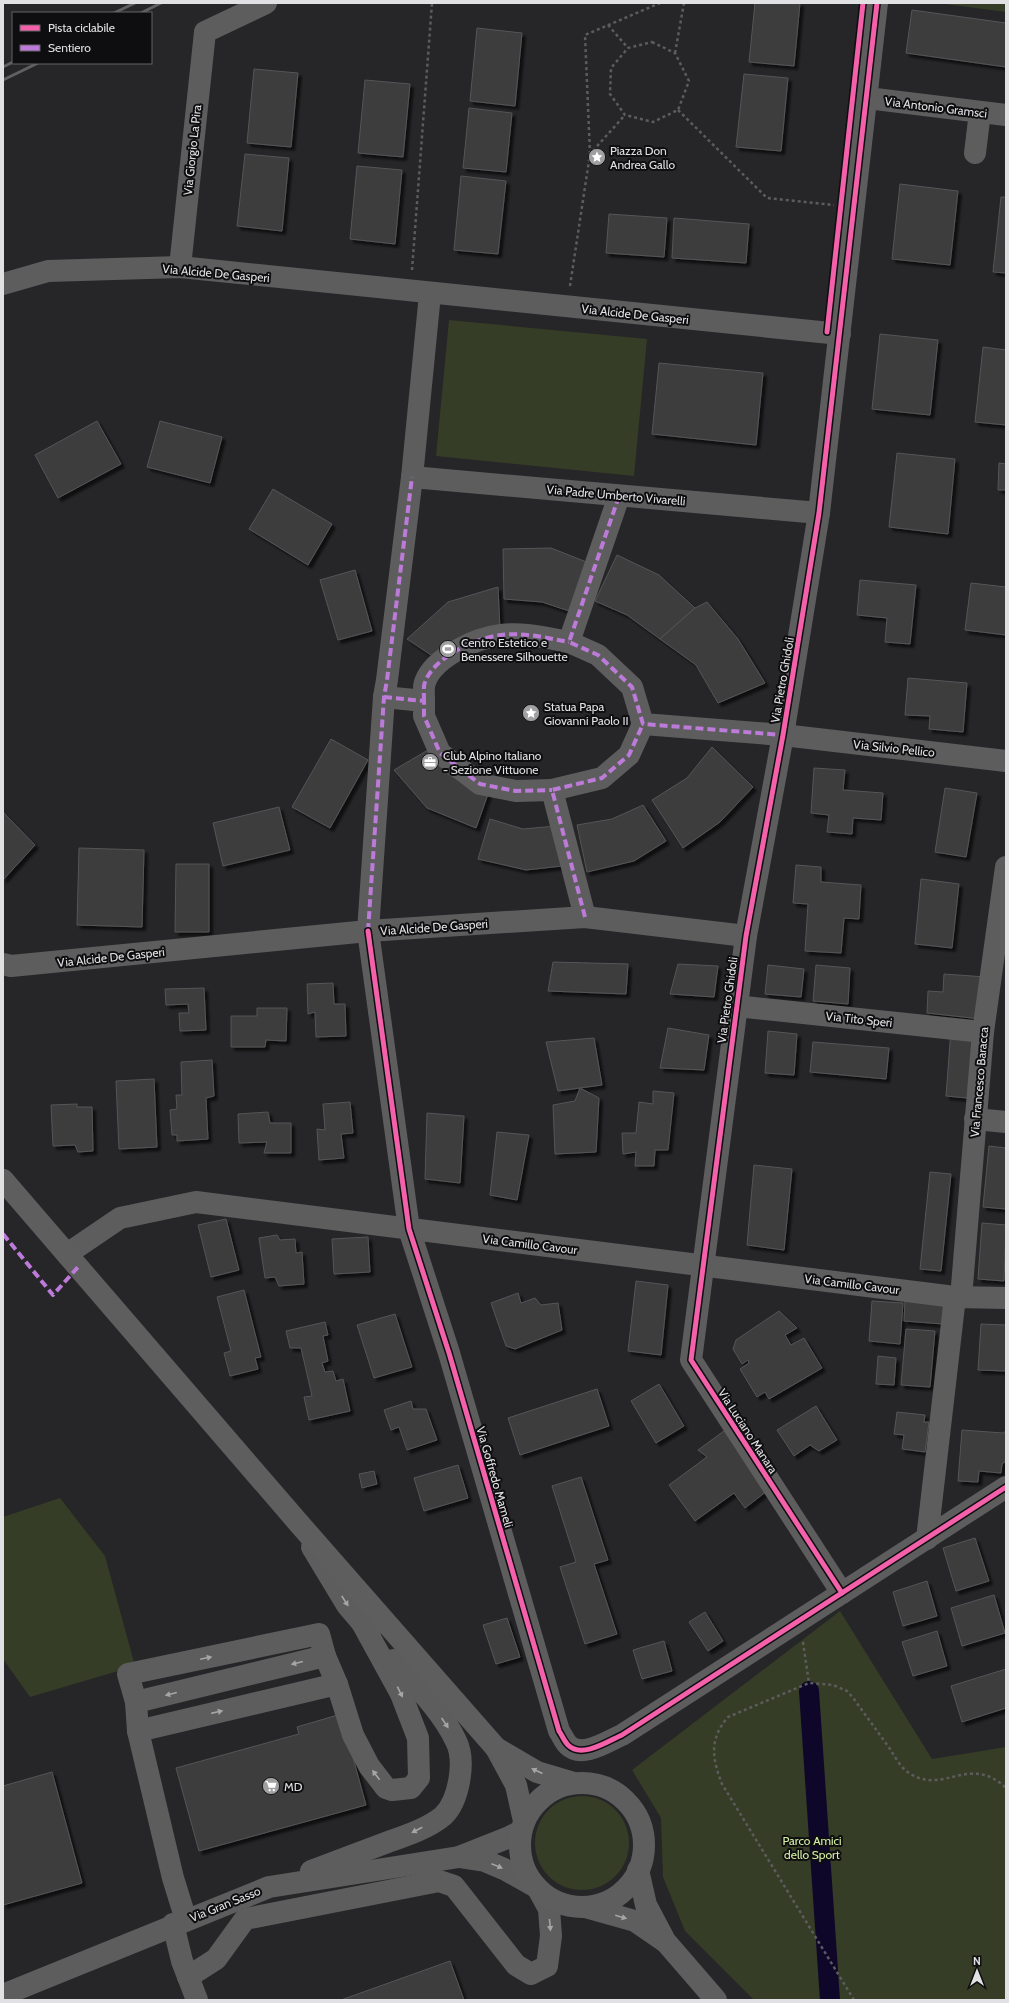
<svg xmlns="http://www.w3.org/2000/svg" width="1009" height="2003" font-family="Cabin,sans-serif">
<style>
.green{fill:#353d26}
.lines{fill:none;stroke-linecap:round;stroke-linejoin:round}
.canal{stroke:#0f0729;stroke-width:20}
.building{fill:#3d3c3e;stroke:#555557;filter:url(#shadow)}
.path{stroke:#5c5c5d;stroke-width:2.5;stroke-dasharray:3 3;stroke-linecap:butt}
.minor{stroke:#5d5d5e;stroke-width:22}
.major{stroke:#5e5e5f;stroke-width:22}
.rail{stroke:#616061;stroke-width:3}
.quiet{stroke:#bd7bd9;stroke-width:4;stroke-dasharray:8 4;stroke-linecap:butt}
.cycleway-casing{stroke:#0e0e10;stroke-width:8}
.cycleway{stroke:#f560ab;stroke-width:5}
.oneway{fill:#a6a6a8}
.labels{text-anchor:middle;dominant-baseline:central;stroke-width:4;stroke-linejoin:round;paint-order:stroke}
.street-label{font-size:12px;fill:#e1e1e4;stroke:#0e0e10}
.poi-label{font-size:12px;fill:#e1e1e4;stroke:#0e0e10;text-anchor:start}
.park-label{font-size:12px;fill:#d5f0a4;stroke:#0e0e10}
</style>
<defs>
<filter id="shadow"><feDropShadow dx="3.5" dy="3.5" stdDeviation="1" flood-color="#0009"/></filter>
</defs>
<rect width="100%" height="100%" fill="#262528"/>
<g class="green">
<path d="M 937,3 L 1006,3 L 1006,12 Z"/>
<path d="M 449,320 L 647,339 L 634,476 L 436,456 Z"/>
<path d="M 60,1498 L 105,1556 L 135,1666 L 30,1697 L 3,1659 L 3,1517 Z"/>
<path d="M 840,1611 L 932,1759 L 1006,1747 L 1006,2000 L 754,2000 L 685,1931 L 663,1877 L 661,1818 L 632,1770 Z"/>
<circle cx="582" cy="1843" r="47"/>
</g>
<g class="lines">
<path class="canal" d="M 809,1691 L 830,2000"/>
</g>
<g class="building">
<path d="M 755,3 L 800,3 L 794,66 L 749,62 Z"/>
<path d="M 912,10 L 1006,23 L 1006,67 L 906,53 Z"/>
<path d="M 477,28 L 522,33 L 515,106 L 470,101 Z"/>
<path d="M 254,69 L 298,73 L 291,147 L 247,143 Z"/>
<path d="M 744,74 L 788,78 L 781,151 L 736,147 Z"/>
<path d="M 365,80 L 410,84 L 403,157 L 358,153 Z"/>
<path d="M 469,108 L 512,113 L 506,172 L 463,168 Z"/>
<path d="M 245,154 L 289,158 L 282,231 L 237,226 Z"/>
<path d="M 357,166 L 402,170 L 395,244 L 350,239 Z"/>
<path d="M 461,176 L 506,181 L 498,254 L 454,250 Z"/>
<path d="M 900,184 L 958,191 L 950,265 L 892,259 Z"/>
<path d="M 1001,197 L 1006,197 L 1006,273 L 993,272 Z"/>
<path d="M 609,214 L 667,218 L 664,257 L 606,253 Z"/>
<path d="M 674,218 L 749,224 L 746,263 L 672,258 Z"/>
<path d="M 880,334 L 938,340 L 930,415 L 872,409 Z"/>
<path d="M 983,347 L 1006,350 L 1006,425 L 975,422 Z"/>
<path d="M 659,363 L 763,373 L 756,445 L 652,434 Z"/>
<path d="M 97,421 L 121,464 L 58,498 L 35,455 Z"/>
<path d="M 160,421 L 222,437 L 210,483 L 147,467 Z"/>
<path d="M 897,453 L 955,459 L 948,534 L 889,527 Z"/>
<path d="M 999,463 L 1006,464 L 1006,490 L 998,490 Z"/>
<path d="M 273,489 L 332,524 L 308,565 L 249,529 Z"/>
<path d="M 551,548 L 589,563 L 572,612 L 542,602 L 504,599 L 503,549 Z"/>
<path d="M 617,555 L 659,575 L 695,608 L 660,639 L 627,615 L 595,601 Z"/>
<path d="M 355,570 L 372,631 L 338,640 L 320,580 Z"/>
<path d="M 860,580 L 916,585 L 910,644 L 885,642 L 887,618 L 857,615 Z"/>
<path d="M 971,583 L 1006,587 L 1006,635 L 965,630 Z"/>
<path d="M 498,587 L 500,630 L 437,659 L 407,639 L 448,602 Z"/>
<path d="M 707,602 L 738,639 L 765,683 L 718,703 L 696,665 L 660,639 L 695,608 Z"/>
<path d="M 908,678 L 967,683 L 963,732 L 929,729 L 930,716 L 905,715 Z"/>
<path d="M 331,739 L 368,760 L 330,828 L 292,807 Z"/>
<path d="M 712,747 L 753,787 L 720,822 L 683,848 L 652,800 L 687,778 Z"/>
<path d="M 428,750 L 449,775 L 488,794 L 476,828 L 427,808 L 394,770 Z"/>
<path d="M 814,768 L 845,770 L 843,790 L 883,793 L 881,820 L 853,818 L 852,834 L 827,832 L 829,815 L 811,813 Z"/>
<path d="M 945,788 L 977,793 L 966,857 L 935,852 Z"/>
<path d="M 643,805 L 666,841 L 634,861 L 587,872 L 577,825 L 612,819 Z"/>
<path d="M 279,807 L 290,850 L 223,866 L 213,823 Z"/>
<path d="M 3,812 L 35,845 L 3,880 Z"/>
<path d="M 490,819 L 523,829 L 556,826 L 562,866 L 526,870 L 478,859 Z"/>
<path d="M 79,848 L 144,850 L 142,927 L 77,925 Z"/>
<path d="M 176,864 L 209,864 L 209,932 L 175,932 Z"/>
<path d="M 796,865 L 821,867 L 821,882 L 861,885 L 859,919 L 844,918 L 841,953 L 805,951 L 808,904 L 793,903 Z"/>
<path d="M 921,879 L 959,884 L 952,948 L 915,944 Z"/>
<path d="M 553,962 L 628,964 L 626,994 L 548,991 Z"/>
<path d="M 678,964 L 718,966 L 714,997 L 670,994 Z"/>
<path d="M 768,965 L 804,969 L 801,997 L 765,994 Z"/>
<path d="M 816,965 L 850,968 L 848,1004 L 813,1001 Z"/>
<path d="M 944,974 L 986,977 L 981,1019 L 927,1013 L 928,991 L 943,992 Z"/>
<path d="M 333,983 L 334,1004 L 345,1004 L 346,1036 L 316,1037 L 315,1012 L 308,1014 L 307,984 Z"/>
<path d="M 204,988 L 206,1030 L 180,1031 L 179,1013 L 189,1013 L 188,1004 L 166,1005 L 165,989 Z"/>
<path d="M 257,1008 L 287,1008 L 286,1041 L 266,1040 L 265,1047 L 231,1047 L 231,1016 L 257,1016 Z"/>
<path d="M 668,1028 L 709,1035 L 704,1070 L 660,1068 Z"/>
<path d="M 951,1030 L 983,1032 L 977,1099 L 946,1096 Z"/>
<path d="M 768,1031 L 797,1034 L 794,1075 L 765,1073 Z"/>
<path d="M 594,1038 L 602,1085 L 558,1091 L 546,1042 Z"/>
<path d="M 813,1042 L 889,1048 L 886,1079 L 810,1072 Z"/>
<path d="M 212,1060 L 214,1096 L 206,1098 L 208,1139 L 177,1141 L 177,1135 L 172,1135 L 170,1110 L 177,1109 L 176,1095 L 182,1095 L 181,1062 Z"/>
<path d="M 154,1079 L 157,1147 L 119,1149 L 116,1081 Z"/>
<path d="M 580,1088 L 599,1098 L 596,1152 L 555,1154 L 553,1105 L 575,1101 Z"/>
<path d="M 653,1091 L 674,1093 L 668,1150 L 655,1150 L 654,1166 L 635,1166 L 636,1152 L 623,1154 L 622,1133 L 636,1133 L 639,1102 L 653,1104 Z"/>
<path d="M 350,1102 L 353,1133 L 341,1134 L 344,1158 L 319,1160 L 317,1129 L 325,1130 L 323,1104 Z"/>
<path d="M 77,1104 L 77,1107 L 92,1107 L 93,1151 L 78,1152 L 75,1145 L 53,1146 L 51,1105 Z"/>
<path d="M 268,1112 L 270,1123 L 291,1123 L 291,1153 L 264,1153 L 267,1142 L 239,1143 L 238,1114 Z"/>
<path d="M 427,1113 L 464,1116 L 460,1183 L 425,1179 Z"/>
<path d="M 497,1132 L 529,1135 L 517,1200 L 490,1195 Z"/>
<path d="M 989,1146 L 1006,1148 L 1006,1209 L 983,1207 Z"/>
<path d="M 754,1165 L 792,1169 L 784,1250 L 747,1245 Z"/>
<path d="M 930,1172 L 951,1174 L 941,1271 L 920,1269 Z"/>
<path d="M 226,1219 L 239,1270 L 211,1277 L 198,1225 Z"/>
<path d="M 982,1223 L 1006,1225 L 1004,1281 L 978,1279 Z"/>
<path d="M 277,1235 L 280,1240 L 295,1239 L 296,1253 L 302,1252 L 304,1284 L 279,1286 L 275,1277 L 265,1278 L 259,1238 Z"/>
<path d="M 368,1237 L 370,1272 L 334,1274 L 332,1239 Z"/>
<path d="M 636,1281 L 668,1285 L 661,1355 L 628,1351 Z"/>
<path d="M 244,1290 L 261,1357 L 255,1358 L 258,1369 L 230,1376 L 224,1353 L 231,1351 L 217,1297 Z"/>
<path d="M 518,1293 L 521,1303 L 535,1298 L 541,1305 L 558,1303 L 562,1330 L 515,1349 L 506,1346 L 491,1303 Z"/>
<path d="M 872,1301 L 903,1303 L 900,1344 L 869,1341 Z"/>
<path d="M 905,1301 L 945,1304 L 943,1324 L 904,1321 Z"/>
<path d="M 779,1311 L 797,1328 L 785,1335 L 791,1345 L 804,1338 L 822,1368 L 769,1399 L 765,1392 L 757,1397 L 740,1369 L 749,1363 L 748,1360 L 742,1364 L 733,1349 L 736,1340 Z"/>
<path d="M 395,1314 L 412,1367 L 374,1378 L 357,1325 Z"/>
<path d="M 325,1322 L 328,1335 L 323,1336 L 328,1361 L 322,1363 L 325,1372 L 333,1371 L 336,1381 L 343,1379 L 350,1411 L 309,1420 L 304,1397 L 312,1396 L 301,1348 L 290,1348 L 286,1331 Z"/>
<path d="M 981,1324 L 1006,1325 L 1006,1371 L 978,1370 Z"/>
<path d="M 906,1329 L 935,1331 L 930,1387 L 901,1385 Z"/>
<path d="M 878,1356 L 896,1358 L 894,1385 L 876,1384 Z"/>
<path d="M 659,1384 L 684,1426 L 656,1443 L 631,1401 Z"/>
<path d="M 597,1389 L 609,1426 L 520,1455 L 508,1418 Z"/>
<path d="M 411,1401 L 413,1409 L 426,1409 L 437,1440 L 407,1450 L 399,1427 L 391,1430 L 384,1410 Z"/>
<path d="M 816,1406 L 837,1440 L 819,1451 L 810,1445 L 794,1456 L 777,1430 Z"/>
<path d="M 897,1412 L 925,1415 L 924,1422 L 929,1422 L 925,1452 L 902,1449 L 904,1435 L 894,1434 Z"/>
<path d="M 962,1430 L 1003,1433 L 1006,1431 L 1006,1461 L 1002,1464 L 1001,1473 L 979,1471 L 978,1482 L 958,1481 Z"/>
<path d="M 724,1431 L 767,1491 L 745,1508 L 734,1493 L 695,1521 L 669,1485 L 707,1457 L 698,1450 Z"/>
<path d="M 458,1465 L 468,1498 L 424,1511 L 414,1478 Z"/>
<path d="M 374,1471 L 377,1484 L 362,1488 L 359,1474 Z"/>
<path d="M 581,1477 L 608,1560 L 594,1564 L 617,1634 L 585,1644 L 560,1567 L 576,1562 L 552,1486 Z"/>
<path d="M 975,1538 L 989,1581 L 956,1591 L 943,1548 Z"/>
<path d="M 927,1581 L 937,1616 L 903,1626 L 893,1592 Z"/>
<path d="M 994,1595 L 1005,1633 L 962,1646 L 951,1608 Z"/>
<path d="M 705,1612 L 723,1641 L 708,1651 L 689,1622 Z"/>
<path d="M 507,1618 L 520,1657 L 496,1664 L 483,1625 Z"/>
<path d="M 937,1631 L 947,1666 L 913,1676 L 902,1642 Z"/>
<path d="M 664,1641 L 672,1671 L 642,1679 L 633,1650 Z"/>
<path d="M 1006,1669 L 1006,1708 L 962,1722 L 951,1686 Z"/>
<path d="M 341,1714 L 366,1805 L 199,1851 L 176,1768 L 299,1734 L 297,1727 Z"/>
<path d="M 52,1772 L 82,1883 L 3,1905 L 3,1786 Z"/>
<path d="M 450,1961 L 464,2000 L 341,2000 Z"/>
</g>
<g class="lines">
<g class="path">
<path d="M 608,25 L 628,48"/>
<path d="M 652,42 L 675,53 L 689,81 L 678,110 L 653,122 L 625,115 L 610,94 L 611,68 L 628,48 Z"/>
<path d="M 675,53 L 684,3"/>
<path d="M 678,110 L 767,198 L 834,205"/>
<path d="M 590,154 L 585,35 L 660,3"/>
<path d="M 412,270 L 432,3"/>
<path d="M 570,286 L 590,154 L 625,115"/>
<path d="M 803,1642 L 809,1683"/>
<path d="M 854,2000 L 722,1784 C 712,1758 709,1739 728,1717 L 809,1683 L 833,1685 L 847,1691 L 854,1699 C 866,1716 878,1732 890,1749 C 895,1757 901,1768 909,1773 C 944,1796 969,1753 1006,1788"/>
</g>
<g class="minor">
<path d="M 867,98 L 1006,115"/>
<path d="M 975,153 L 980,112"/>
<path d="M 180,267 L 205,32 L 266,3"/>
<path d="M 3,284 L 48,271 L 180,267 L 840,334"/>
<path d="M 430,294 L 412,477 L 387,680 L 384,697 L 368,931 L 409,1229 L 449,1353 L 559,1731 C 562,1735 564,1741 568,1745 C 582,1759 608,1741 622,1735 L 1006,1487"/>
<path d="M 412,477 L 819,513"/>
<path d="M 619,496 L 569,642 L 598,655 L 632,687 L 643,724 L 783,735 L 1006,761"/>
<path d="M 384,697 L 424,701 L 424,716 L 440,753 L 480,784 L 516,791 L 552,790"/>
<path d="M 424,701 C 424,695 423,687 425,682 C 434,657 476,638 501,635 C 523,632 547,638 569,642"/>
<path d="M 585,917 L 552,790 L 602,778 L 629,755 L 643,724"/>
<path d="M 3,964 L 11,966 L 368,931 L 585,917 L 746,936"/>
<path d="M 736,1006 L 983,1032"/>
<path d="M 975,1119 L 1006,1122"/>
<path d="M 67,1254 L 120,1218 L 196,1202 L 955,1297 L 1006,1298"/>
<path d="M 961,1298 L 983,1032 L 1006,867"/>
<path d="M 927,1539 L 955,1297"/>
<path d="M 312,1547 L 347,1605 L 370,1632"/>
<path d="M 842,1593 L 691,1360 L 746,936 L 783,735 L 819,513 L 877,3"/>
<path d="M 136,1702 L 128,1674 L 319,1634 L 325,1656"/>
<path d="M 138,1731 L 337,1684"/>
<path d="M 459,1857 L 485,1861 L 504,1869 L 536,1887"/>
<path d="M 311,1871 C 337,1861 362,1852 388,1842 C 405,1836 429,1828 443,1816 C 459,1801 466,1761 456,1741 C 442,1711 415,1685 393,1660"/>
<path d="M 186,1920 L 173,1878 L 138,1731 L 136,1702 L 325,1656 L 337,1684 L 353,1735 L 369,1766 L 386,1788 L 392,1790 L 411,1788 L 419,1778 L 418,1738 L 401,1694 L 361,1621"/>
<path d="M 173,1924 L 182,1961 L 197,2000"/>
<path d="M 188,1977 L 216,1959 L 245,1919 L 439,1881 L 454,1886 L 516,1965 L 531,1974 L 547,1966 L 551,1936 L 549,1909 L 538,1889"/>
<path d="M 3,1995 L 269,1887 L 459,1857 L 507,1838 L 521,1831"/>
</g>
<g class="major">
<path d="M 3,1180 L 296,1520 L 496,1748 L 516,1785 L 524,1821"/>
<path d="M 496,1748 L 537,1772 L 574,1783"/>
<circle cx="582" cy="1845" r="62"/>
<path d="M 638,1870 L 646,1905 L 665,1941 L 716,2000"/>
<path d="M 585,1907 L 635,1921 L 664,1941"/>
</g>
<g class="rail">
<path d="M 114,13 L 135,3"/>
<path d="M 141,13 L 161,3"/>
<path d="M 3,67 L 13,62"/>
<path d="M 3,80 L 38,63"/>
</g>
<g class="quiet">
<path d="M 619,496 L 569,642 L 598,655 L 632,687 L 643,724 L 783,735"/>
<path d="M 384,697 L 424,701 L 424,716 L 440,753 L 480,784 L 516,791 L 552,790"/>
<path d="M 424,701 C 424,695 423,687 425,682 C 434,657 476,638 501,635 C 523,632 547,638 569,642"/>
<path d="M 585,917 L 552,790 L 602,778 L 629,755 L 643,724"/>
<path d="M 368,931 L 384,697 L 387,680 L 412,477"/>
<path d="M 3,1234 L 53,1295 L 78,1267"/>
</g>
<defs>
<g id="cycleway">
<path d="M 827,332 L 863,3"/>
<path d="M 368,931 L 409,1229 L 449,1353 L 559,1731 C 562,1735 564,1741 568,1745 C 582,1759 608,1741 622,1735 L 1006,1487"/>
<path d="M 842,1593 L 691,1360 L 746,936 L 783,735 L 819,513 L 877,3"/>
</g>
</defs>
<use href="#cycleway" class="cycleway-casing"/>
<use href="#cycleway" class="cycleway"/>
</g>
<defs><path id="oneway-solid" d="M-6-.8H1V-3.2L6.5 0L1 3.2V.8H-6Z"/></defs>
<g class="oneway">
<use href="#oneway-solid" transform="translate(345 1601) rotate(57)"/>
<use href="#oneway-solid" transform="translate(206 1658) rotate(-12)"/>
<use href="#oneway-solid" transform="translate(297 1663) rotate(166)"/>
<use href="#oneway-solid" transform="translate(400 1692) rotate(64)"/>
<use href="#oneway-solid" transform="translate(171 1694) rotate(166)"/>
<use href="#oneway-solid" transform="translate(217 1712) rotate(-13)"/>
<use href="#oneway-solid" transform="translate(445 1723) rotate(56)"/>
<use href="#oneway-solid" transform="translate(537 1771) rotate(-155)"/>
<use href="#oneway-solid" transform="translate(376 1775) rotate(-127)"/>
<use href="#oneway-solid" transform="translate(417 1830) rotate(153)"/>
<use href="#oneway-solid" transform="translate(497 1866) rotate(22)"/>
<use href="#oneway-solid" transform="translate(621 1917) rotate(16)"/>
<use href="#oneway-solid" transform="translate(550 1925) rotate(85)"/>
</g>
<defs>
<symbol id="sight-disc" viewBox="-11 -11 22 22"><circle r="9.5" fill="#a09fa2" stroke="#0e0e10"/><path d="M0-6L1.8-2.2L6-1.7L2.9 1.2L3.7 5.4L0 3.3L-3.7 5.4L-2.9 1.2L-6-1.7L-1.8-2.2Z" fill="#fff"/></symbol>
<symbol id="stadium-disc" viewBox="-11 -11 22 22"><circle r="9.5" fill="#a09fa2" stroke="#0e0e10"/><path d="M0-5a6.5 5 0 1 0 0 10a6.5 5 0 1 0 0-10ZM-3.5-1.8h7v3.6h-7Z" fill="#fff"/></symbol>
<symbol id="office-disc" viewBox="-11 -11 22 22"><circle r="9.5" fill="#a09fa2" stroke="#0e0e10"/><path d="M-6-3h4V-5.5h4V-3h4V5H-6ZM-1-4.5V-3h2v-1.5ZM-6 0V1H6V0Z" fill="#fff"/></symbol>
<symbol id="supermarket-disc" viewBox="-11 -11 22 22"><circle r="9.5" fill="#a09fa2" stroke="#0e0e10"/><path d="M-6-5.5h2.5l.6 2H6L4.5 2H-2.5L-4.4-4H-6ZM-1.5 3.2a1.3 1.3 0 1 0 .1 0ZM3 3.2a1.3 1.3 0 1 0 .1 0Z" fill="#fff"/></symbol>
</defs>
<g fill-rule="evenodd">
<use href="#sight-disc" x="587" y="147" width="20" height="20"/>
<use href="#stadium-disc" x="438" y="639" width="20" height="20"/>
<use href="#sight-disc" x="521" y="703" width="20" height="20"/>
<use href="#office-disc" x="420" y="752" width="20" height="20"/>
<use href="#supermarket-disc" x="261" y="1776" width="20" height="20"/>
</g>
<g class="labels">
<g class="street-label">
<text transform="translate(936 107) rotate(7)">Via Antonio Gramsci</text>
<text transform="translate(192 150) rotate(-84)">Via Giorgio La Pira</text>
<text transform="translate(216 273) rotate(5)">Via Alcide De Gasperi</text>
<text transform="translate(635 314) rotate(6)">Via Alcide De Gasperi</text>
<text transform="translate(616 495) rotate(5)">Via Padre Umberto Vivarelli</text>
<text transform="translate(782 680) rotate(-80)">Via Pietro Ghidoli</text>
<text transform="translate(894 748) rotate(6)">Via Silvio Pellico</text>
<text transform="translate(434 927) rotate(-4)">Via Alcide De Gasperi</text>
<text transform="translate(111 957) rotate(-6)">Via Alcide De Gasperi</text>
<text transform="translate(727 1000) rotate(-82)">Via Pietro Ghidoli</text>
<text transform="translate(859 1019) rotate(6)">Via Tito Speri</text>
<text transform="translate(979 1082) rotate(-85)">Via Francesco Baracca</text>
<text transform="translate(530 1244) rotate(7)">Via Camillo Cavour</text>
<text transform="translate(852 1284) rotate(7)">Via Camillo Cavour</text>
<text transform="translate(748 1431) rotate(57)">Via Luciano Manara</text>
<text transform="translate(495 1477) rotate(74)">Via Goffredo Mameli</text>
<text transform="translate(225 1904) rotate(-22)">Via Gran Sasso</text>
</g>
<g class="poi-label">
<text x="610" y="150">Piazza Don<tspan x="610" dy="14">Andrea Gallo</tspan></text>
<text x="461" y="642">Centro Estetico e<tspan x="461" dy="14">Benessere Silhouette</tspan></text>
<text x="544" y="706">Statua Papa<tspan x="544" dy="14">Giovanni Paolo II</tspan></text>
<text x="443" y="755">Club Alpino Italiano<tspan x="443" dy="14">- Sezione Vittuone</tspan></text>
<text x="284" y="1786">MD</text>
</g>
<g class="park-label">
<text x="812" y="1840">Parco Amici<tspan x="812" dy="14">dello Sport</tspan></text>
</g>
</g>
<rect width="1009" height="2003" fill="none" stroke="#e1e1e4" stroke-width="8"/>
<rect x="12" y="12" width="140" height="52" fill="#0e0e10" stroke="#626265"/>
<rect x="20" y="25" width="20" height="6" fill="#f560ab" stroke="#626265"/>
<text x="48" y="32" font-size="12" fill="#e1e1e4">Pista ciclabile</text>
<rect x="20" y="45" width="20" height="6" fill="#bd7bd9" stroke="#626265"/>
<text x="48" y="52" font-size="12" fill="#e1e1e4">Sentiero</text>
<g transform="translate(977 1971)" stroke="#0e0e10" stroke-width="3" paint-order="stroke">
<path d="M0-3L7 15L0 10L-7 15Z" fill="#e1e1e4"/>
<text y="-6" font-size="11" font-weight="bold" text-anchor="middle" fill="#e1e1e4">N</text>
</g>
</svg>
